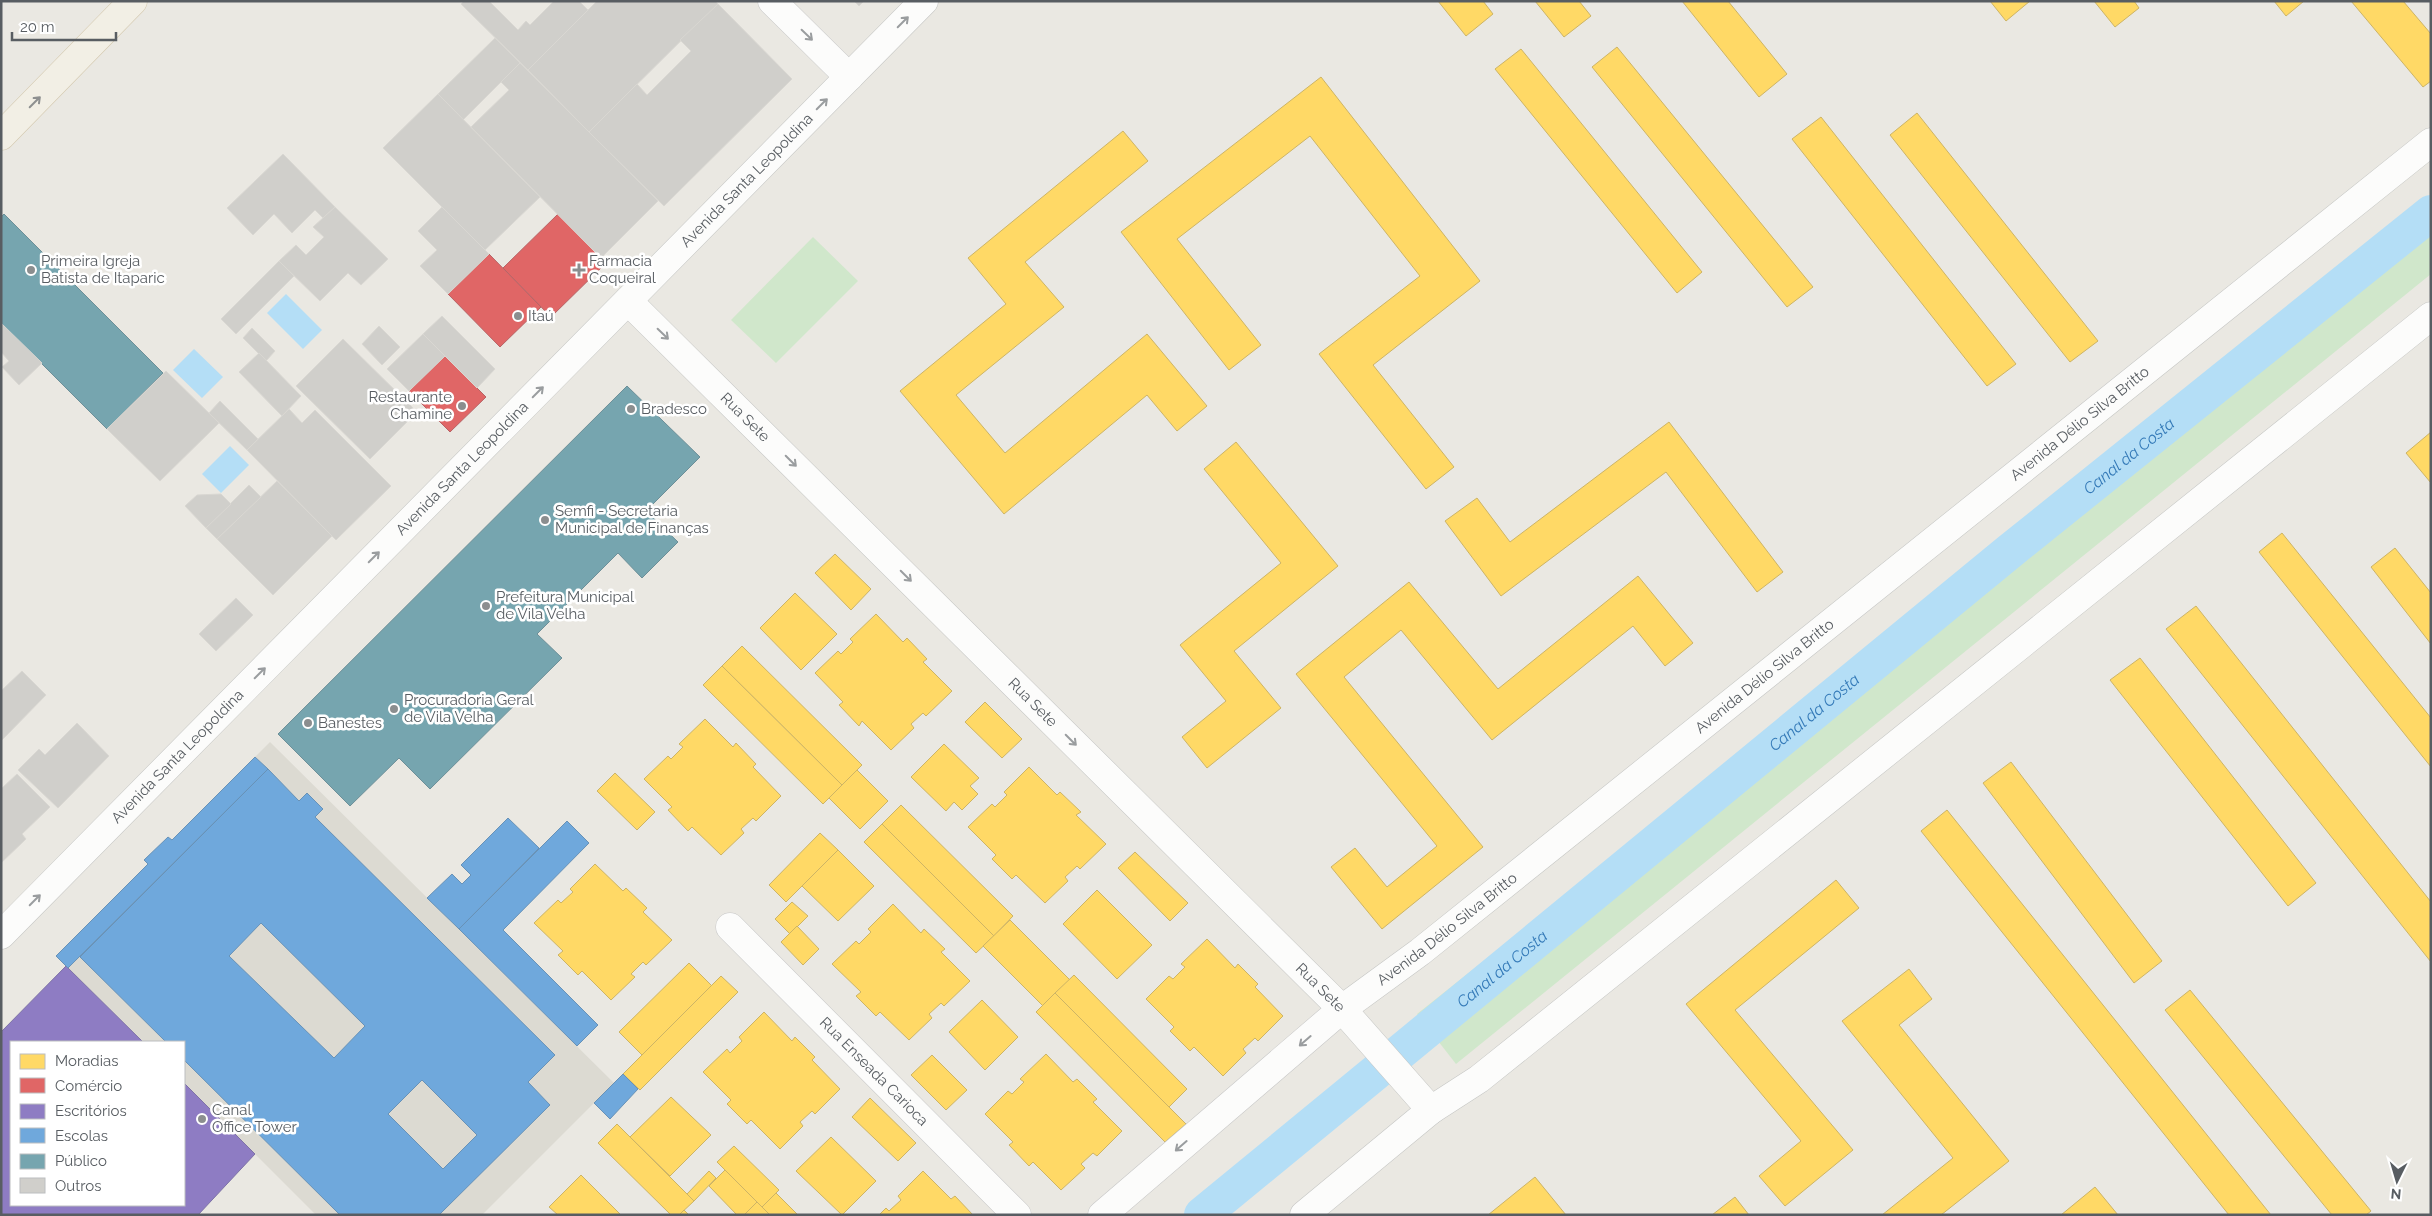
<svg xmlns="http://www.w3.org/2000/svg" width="2432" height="1216" font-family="Raleway,sans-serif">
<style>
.education{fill:#dcdad2}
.green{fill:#d0e7cb}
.water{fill:#b4def6}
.homes{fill:#ffd966;stroke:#cdb465}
.shops{fill:#e06666;stroke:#b76365}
.offices{fill:#8e7cc3;stroke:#7e73a6}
.schools{fill:#6fa8dc;stroke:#6892b7;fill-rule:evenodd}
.public{fill:#76a5af;stroke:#6d8f98}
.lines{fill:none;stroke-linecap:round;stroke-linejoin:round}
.canal{stroke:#b4def6;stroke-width:36}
.building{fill:#d0cfcb;stroke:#d9d7d2}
.street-casing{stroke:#c7c7c7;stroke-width:29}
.secondary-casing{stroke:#c5c6c4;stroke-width:29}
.primary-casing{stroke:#d3c8ae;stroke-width:29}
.street{stroke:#fcfcfb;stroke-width:28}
.secondary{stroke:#fcfcfb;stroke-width:28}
.primary{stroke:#f2efe5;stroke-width:28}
.oneway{stroke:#9a9d9f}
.oneway2{stroke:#8e9090}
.poi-dot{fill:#8b8e8f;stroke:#fff;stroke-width:2}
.labels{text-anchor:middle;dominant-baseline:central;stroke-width:5;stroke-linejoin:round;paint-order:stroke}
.street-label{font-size:15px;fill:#585d62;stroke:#fff}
.poi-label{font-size:15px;fill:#585d62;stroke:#fff;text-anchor:start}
.water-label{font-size:16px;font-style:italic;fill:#347ab8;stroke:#fff}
</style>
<rect width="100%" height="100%" fill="#eae8e2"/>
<path class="education" d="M 270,742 L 614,1083 L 482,1215 L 316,1215 L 184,1083 L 184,1042 L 143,1042 L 56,956 Z"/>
<g class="green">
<path d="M 2431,208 L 2431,274 L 1456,1064 L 1417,1014 Z"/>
<path d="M 813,237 L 858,281 L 776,363 L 731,320 Z"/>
</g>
<g class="water">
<path d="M 286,294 L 322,330 L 303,349 L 267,313 Z"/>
<path d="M 194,349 L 223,377 L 202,398 L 173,370 Z"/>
<path d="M 230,446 L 249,465 L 221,493 L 202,474 Z"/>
</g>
<g class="homes">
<path d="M 1438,1 L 1483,1 L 1493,14 L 1466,36 Z"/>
<path d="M 1535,1 L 1579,1 L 1591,16 L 1564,37 Z"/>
<path d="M 1682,1 L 1728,1 L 1787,74 L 1759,97 Z"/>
<path d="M 1990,1 L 2030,1 L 2006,21 Z"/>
<path d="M 2094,1 L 2134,1 L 2139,8 L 2115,27 Z"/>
<path d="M 2274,1 L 2304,1 L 2286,16 Z"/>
<path d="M 2351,1 L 2403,1 L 2431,34 L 2431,81 L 2423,87 Z"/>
<path d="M 1617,47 L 1813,287 L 1787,307 L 1592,67 Z"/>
<path d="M 1521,49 L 1702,272 L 1677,293 L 1495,69 Z"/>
<path d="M 1321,77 L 1480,281 L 1373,365 L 1454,467 L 1426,489 L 1319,354 L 1420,276 L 1310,136 L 1177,239 L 1261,345 L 1229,370 L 1121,232 Z"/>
<path d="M 1917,113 L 2098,341 L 2070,362 L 1890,135 Z"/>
<path d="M 1821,117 L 2016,364 L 1987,386 L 1792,139 Z"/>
<path d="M 1123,131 L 1148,161 L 1025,262 L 1064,307 L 956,395 L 1005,453 L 1147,334 L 1207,406 L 1177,431 L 1147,395 L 1004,514 L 900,391 L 1006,304 L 968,258 Z"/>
<path d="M 1669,422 L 1783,572 L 1757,592 L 1666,472 L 1501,596 L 1445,521 L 1477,498 L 1510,542 Z"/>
<path d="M 2431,432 L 2431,483 L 2406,453 Z"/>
<path d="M 1236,442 L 1338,566 L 1234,651 L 1281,708 L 1207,768 L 1182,737 L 1226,701 L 1180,645 L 1281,563 L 1204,469 Z"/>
<path d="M 2282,533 L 2431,718 L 2431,767 L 2259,552 Z"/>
<path d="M 2395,548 L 2431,593 L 2431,644 L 2371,567 Z"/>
<path d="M 835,554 L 871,589 L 851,610 L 815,573 Z"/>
<path d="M 1638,576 L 1693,643 L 1665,666 L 1633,626 L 1492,740 L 1401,630 L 1344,677 L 1483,847 L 1382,929 L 1331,867 L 1355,848 L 1387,887 L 1437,846 L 1296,674 L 1409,582 L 1498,689 Z"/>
<path d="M 795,593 L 837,634 L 801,670 L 760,628 Z"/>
<path d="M 2196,606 L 2431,902 L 2431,962 L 2166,629 Z"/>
<path d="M 876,614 L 903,642 L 907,638 L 927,659 L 923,662 L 952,691 L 926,716 L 923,713 L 911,724 L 914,728 L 891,750 L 862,721 L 859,726 L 839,705 L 843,702 L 815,673 L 838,651 L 841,654 L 853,642 L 850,639 Z"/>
<path d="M 742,646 L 862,765 L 842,785 L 722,666 Z"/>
<path d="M 2140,658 L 2316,883 L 2288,906 L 2110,680 Z"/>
<path d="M 722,666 L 842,785 L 823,804 L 703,685 Z"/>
<path d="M 985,702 L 1022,739 L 1002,758 L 965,722 Z"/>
<path d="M 705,719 L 733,747 L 736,743 L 756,764 L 753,767 L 781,796 L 756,821 L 753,818 L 741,829 L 744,833 L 721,855 L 692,827 L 688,831 L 668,810 L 672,807 L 644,779 L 668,756 L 671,759 L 683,747 L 679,744 Z"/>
<path d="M 944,744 L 979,778 L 970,786 L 978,794 L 962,810 L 954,802 L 946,811 L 911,777 Z"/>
<path d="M 2011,762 L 2162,961 L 2134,983 L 1983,783 Z"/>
<path d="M 1029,767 L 1057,795 L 1060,792 L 1081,812 L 1076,815 L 1106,844 L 1080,869 L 1077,866 L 1065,877 L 1068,881 L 1045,903 L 1016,875 L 1012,879 L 992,859 L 996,855 L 968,827 L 992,804 L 995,807 L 1007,795 L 1004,792 Z"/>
<path d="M 857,770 L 888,801 L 860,829 L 829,798 Z"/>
<path d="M 615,773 L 655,812 L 637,830 L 597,791 Z"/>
<path d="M 901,805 L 1013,916 L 994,936 L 882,824 Z"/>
<path d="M 1947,810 L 2271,1215 L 2229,1215 L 1921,831 Z"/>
<path d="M 882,824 L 994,936 L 976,953 L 864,842 Z"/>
<path d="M 820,833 L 838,850 L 786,902 L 769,885 Z"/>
<path d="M 838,850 L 874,886 L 838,921 L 802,886 Z"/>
<path d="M 1135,852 L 1188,903 L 1170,921 L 1118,868 Z"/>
<path d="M 595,864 L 623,891 L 626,888 L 647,908 L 643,912 L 672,940 L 646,965 L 643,962 L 631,974 L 635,977 L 611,1000 L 582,971 L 578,975 L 558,955 L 563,951 L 534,923 L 558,900 L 561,903 L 573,892 L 570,889 Z"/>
<path d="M 1836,880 L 1859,908 L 1735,1010 L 1853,1150 L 1785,1206 L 1759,1176 L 1801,1141 L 1686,1004 Z"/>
<path d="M 1097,890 L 1152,945 L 1117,979 L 1063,924 Z"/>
<path d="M 792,902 L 808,916 L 790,934 L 775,919 Z"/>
<path d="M 893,904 L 921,933 L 924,929 L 945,949 L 941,952 L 970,981 L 944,1006 L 941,1003 L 929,1014 L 932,1018 L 909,1040 L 880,1012 L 876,1016 L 856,996 L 861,992 L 832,964 L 856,941 L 859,944 L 871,932 L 868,929 Z"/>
<path d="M 1010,920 L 1070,980 L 1043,1006 L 983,946 Z"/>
<path d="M 797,926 L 819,949 L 803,965 L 781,942 Z"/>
<path d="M 1207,939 L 1235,968 L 1238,964 L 1258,984 L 1255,987 L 1283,1016 L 1258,1041 L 1255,1038 L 1243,1049 L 1246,1053 L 1223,1076 L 1194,1047 L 1190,1051 L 1170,1031 L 1174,1027 L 1146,999 L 1169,976 L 1173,979 L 1185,967 L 1181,964 Z"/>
<path d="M 689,963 L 712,986 L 642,1055 L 619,1032 Z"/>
<path d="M 1909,969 L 1932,999 L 1899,1025 L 2009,1161 L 1941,1215 L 1882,1215 L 1953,1158 L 1842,1021 Z"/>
<path d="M 1074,975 L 1187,1089 L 1169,1107 L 1055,993 Z"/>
<path d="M 721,976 L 738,992 L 640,1090 L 623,1074 Z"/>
<path d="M 2190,990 L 2371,1211 L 2366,1215 L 2332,1215 L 2165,1010 Z"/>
<path d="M 1055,993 L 1186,1124 L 1165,1142 L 1036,1012 Z"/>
<path d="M 982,1000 L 1018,1037 L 985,1070 L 949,1032 Z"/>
<path d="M 764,1012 L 792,1041 L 795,1037 L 815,1057 L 812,1060 L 840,1089 L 815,1114 L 812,1111 L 800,1122 L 803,1126 L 780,1149 L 751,1120 L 747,1124 L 727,1104 L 731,1100 L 703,1072 L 727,1049 L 730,1053 L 742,1041 L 739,1037 Z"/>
<path d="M 1046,1054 L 1073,1082 L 1077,1079 L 1097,1099 L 1093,1102 L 1122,1131 L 1097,1156 L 1093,1153 L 1081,1164 L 1085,1168 L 1061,1190 L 1033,1162 L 1029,1166 L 1009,1145 L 1013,1142 L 985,1114 L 1008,1091 L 1012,1094 L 1024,1082 L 1020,1079 Z"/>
<path d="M 932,1055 L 967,1090 L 946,1110 L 911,1075 Z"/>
<path d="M 671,1097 L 711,1135 L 670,1176 L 630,1137 Z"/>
<path d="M 870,1098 L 916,1143 L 898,1161 L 852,1117 Z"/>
<path d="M 617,1124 L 694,1201 L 679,1215 L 671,1215 L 598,1143 Z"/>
<path d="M 831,1137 L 876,1181 L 842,1215 L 796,1171 Z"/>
<path d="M 734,1146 L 779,1190 L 762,1207 L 717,1162 Z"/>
<path d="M 725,1170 L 757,1202 L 744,1215 L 737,1215 L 709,1186 Z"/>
<path d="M 709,1171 L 716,1178 L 694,1201 L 687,1194 Z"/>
<path d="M 923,1171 L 951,1199 L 955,1196 L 973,1215 L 879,1215 L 886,1208 L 889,1211 L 901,1200 L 898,1196 Z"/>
<path d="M 581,1175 L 621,1215 L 558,1215 L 549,1207 Z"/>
<path d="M 1535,1177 L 1566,1215 L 1488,1215 Z"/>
<path d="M 2095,1187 L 2118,1215 L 2061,1215 Z"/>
<path d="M 776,1193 L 798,1215 L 770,1215 L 762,1207 Z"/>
<path d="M 1735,1197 L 1749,1215 L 1712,1215 Z"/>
<path d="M 757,1202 L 770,1215 L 744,1215 Z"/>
<path d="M 684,1210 L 689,1215 L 679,1215 Z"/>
</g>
<g class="shops">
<path d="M 558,214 L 606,263 L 551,317 L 503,268 Z"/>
<path d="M 489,254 L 541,307 L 500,347 L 448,294 Z"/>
<path d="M 445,356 L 486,397 L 450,432 L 409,391 Z"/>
</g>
<path class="offices" d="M 66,966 L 143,1042 L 11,1042 L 11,1205 L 184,1205 L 184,1083 L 255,1154 L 198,1215 L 1,1215 L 1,1032 Z"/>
<g class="schools">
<path d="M 255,757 L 268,769 L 68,968 L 56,956 L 148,864 L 144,860 L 168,837 L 172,840 Z"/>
<path d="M 268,769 L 299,801 L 307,793 L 323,809 L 315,817 L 555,1055 L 528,1082 L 550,1105 L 439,1215 L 340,1215 L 184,1060 L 184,1042 L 166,1042 L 80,957 ZM 261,923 L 365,1026 L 334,1058 L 229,956 ZM 422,1080 L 477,1135 L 443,1169 L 388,1114 Z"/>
<path d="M 508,818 L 539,848 L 459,929 L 427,898 L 452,874 L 462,884 L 471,875 L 461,865 Z"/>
<path d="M 567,821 L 589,843 L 503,930 L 598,1025 L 577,1046 L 459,929 Z"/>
<path d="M 623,1074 L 638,1089 L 610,1119 L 594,1103 Z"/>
</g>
<g class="public">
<path d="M 4,214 L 163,373 L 107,429 L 1,323 L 1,217 Z"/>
<path d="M 627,386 L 700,457 L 646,511 L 678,542 L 642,578 L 618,553 L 537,634 L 562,658 L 430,789 L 399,758 L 350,806 L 278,734 Z"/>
</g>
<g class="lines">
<path class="canal" id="s1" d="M 1202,1215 L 2010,551 L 2431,213"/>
</g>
<g class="building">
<path d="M 464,1 L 489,1 L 518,30 L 526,21 L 530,25 L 554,1 L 579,1 L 588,10 L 528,70 L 461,4 Z"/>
<path d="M 597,1 L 715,1 L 718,4 L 589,132 L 528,70 Z"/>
<path d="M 854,1 L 864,1 L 859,6 Z"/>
<path d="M 718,4 L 792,79 L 664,206 L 589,132 L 637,84 L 647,95 L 691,51 L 680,40 Z"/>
<path d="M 495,38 L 520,63 L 463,120 L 438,94 Z"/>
<path d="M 520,63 L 658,201 L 601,258 L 471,127 L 509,90 L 501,82 Z"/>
<path d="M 438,94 L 540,197 L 485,250 L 383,148 Z"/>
<path d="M 283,154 L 335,207 L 323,218 L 315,210 L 292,233 L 274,214 L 253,235 L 227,208 Z"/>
<path d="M 335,207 L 388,259 L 361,285 L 348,273 L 320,301 L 279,261 L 296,245 L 306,255 L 324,237 L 313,227 Z"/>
<path d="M 442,207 L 489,254 L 448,294 L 420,266 L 437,250 L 418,231 Z"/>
<path d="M 279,261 L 294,276 L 236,334 L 221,319 Z"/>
<path d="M 442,316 L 495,369 L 477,388 L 423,334 Z"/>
<path d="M 1,323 L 42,363 L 19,385 L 2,367 L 9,361 L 1,352 Z"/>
<path d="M 379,326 L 400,347 L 382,365 L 362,344 Z"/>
<path d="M 252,328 L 275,351 L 266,361 L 243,338 Z"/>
<path d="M 423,334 L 445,356 L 409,391 L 387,369 Z"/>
<path d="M 343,339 L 417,412 L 370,459 L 296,386 Z"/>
<path d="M 259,353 L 301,396 L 282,416 L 239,372 Z"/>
<path d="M 166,371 L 219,423 L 160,481 L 107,429 Z"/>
<path d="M 220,401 L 258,439 L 247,450 L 209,413 Z"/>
<path d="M 289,409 L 302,423 L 315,410 L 391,486 L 336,540 L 247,450 Z"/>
<path d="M 277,481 L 332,536 L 273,595 L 217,539 Z"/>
<path d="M 249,485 L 261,497 L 217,539 L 206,528 Z"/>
<path d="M 221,494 L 231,504 L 206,528 L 185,506 L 197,495 Z"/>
<path d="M 236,598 L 253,615 L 216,651 L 199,634 Z"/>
<path d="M 22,671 L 46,695 L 1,741 L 1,691 Z"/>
<path d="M 77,723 L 109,756 L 58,808 L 18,770 L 39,749 L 45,755 Z"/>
<path d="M 17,774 L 50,807 L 22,834 L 26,839 L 1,863 L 1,789 Z"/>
</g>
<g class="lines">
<defs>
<g id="street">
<path d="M 772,1 L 849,77"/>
<path id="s2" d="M 730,927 L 1017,1215"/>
<path d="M 1102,1215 L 1342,1009"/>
</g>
<g id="secondary">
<path id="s3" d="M 628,301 L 1342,1009 L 1431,1110"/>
<path id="s4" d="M 1,935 L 924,1"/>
<path id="s5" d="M 1342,1009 L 1420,952 L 2431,142"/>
<path d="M 1304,1215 L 1431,1110 L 1479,1079 L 2431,316"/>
</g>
<path id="primary" d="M 1,136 L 133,1"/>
</defs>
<use href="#street" class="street-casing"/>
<use href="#secondary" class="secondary-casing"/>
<use href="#primary" class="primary-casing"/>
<use href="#street" class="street"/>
<use href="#secondary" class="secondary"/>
<use href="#primary" class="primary"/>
</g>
<defs><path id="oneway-shaft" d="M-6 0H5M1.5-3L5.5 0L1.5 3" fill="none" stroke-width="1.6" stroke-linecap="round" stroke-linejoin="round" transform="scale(1.25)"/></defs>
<g class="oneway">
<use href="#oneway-shaft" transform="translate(903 22) rotate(-45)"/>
<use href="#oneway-shaft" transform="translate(807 35) rotate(44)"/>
<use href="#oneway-shaft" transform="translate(822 104) rotate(-45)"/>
<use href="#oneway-shaft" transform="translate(663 334) rotate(44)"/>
<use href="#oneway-shaft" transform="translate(538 392) rotate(-45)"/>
<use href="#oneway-shaft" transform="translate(791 461) rotate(45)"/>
<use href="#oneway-shaft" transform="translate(374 557) rotate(-45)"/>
<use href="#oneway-shaft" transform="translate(906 576) rotate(45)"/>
<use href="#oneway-shaft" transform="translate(260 673) rotate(-45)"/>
<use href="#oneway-shaft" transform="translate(1071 740) rotate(45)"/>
<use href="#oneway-shaft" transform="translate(35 900) rotate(-45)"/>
<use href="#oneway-shaft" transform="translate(1305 1041) rotate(139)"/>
<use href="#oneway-shaft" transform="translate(1181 1146) rotate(139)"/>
</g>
<use class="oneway2" href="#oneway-shaft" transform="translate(35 102) rotate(-45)"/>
<g class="poi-dot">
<circle cx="31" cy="270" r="5"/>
<path d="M576.5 262.5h5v5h5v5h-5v5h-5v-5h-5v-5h5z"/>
<circle cx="518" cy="316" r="5"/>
<circle cx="462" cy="406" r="5"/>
<circle cx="631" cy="409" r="5"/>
<circle cx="545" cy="520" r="5"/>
<circle cx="486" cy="606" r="5"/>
<circle cx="394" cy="709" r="5"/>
<circle cx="308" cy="723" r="5"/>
<circle cx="202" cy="1119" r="5"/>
</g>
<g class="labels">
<g class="street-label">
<text stroke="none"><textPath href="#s4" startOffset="1061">Avenida Santa Leopoldina</textPath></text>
<text stroke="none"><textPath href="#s3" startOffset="165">Rua Sete</textPath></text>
<text stroke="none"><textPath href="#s5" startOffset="942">Avenida Délio Silva Britto</textPath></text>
<text stroke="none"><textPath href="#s4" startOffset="656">Avenida Santa Leopoldina</textPath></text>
<text stroke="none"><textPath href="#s5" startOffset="538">Avenida Délio Silva Britto</textPath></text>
<text stroke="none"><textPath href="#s3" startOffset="570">Rua Sete</textPath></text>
<text stroke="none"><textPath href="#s4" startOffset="251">Avenida Santa Leopoldina</textPath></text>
<text stroke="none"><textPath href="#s5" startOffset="132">Avenida Délio Silva Britto</textPath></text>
<text stroke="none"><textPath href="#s3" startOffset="975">Rua Sete</textPath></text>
<text stroke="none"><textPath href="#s2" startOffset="204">Rua Enseada Carioca</textPath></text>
</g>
<g class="poi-label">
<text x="41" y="261">Primeira Igreja<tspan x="41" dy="17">Batista de Itaparic</tspan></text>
<text x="589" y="261">Farmacia<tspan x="589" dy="17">Coqueiral</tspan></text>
<text x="528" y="316">Itaú</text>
<text x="452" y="397" text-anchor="end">Restaurante<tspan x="452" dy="17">Chamine</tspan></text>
<text x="641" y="409">Bradesco</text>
<text x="555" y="511">Semfi - Secretaria<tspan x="555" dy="17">Municipal de Finanças</tspan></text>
<text x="496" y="597">Prefeitura Municipal<tspan x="496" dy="17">de Vila Velha</tspan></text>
<text x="404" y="700">Procuradoria Geral<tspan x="404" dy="17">de Vila Velha</tspan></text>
<text x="318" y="723">Banestes</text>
<text x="212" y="1110">Canal<tspan x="212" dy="17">Office Tower</tspan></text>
</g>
<g class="water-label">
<text stroke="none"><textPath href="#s1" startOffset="1198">Canal da Costa</textPath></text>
<text stroke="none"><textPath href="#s1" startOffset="792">Canal da Costa</textPath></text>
<text stroke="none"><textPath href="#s1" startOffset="388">Canal da Costa</textPath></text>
</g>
</g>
<rect width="2432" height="1216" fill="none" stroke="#585d62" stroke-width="5"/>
<rect x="10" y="1041" width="175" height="165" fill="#ffffff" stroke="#bcbec0"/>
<rect x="20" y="1054" width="25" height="15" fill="#ffd966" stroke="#bcbec0"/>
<text x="55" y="1066" font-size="15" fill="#585d62">Moradias</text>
<rect x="20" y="1078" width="25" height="15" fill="#e06666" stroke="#bcbec0"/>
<text x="55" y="1091" font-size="15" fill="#585d62">Comércio</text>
<rect x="20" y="1104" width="25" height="15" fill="#8e7cc3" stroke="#bcbec0"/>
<text x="55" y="1116" font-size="15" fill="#585d62">Escritórios</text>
<rect x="20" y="1128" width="25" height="15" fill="#6fa8dc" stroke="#bcbec0"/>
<text x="55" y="1141" font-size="15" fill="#585d62">Escolas</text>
<rect x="20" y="1154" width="25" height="15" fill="#76a5af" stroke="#bcbec0"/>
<text x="55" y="1166" font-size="15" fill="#585d62">Público</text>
<rect x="20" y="1178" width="25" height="15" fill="#d0cfcb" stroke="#bcbec0"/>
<text x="55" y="1191" font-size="15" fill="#585d62">Outros</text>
<g transform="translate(2397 1181) rotate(185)" stroke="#ffffff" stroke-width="4" paint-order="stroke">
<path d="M0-4L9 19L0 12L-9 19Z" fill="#585d62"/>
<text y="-8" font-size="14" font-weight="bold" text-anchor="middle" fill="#585d62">N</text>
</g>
<path d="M12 32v8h104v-8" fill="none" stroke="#585d62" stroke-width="2.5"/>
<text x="20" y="32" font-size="15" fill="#585d62" stroke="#ffffff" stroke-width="4" paint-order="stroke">20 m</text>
</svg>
